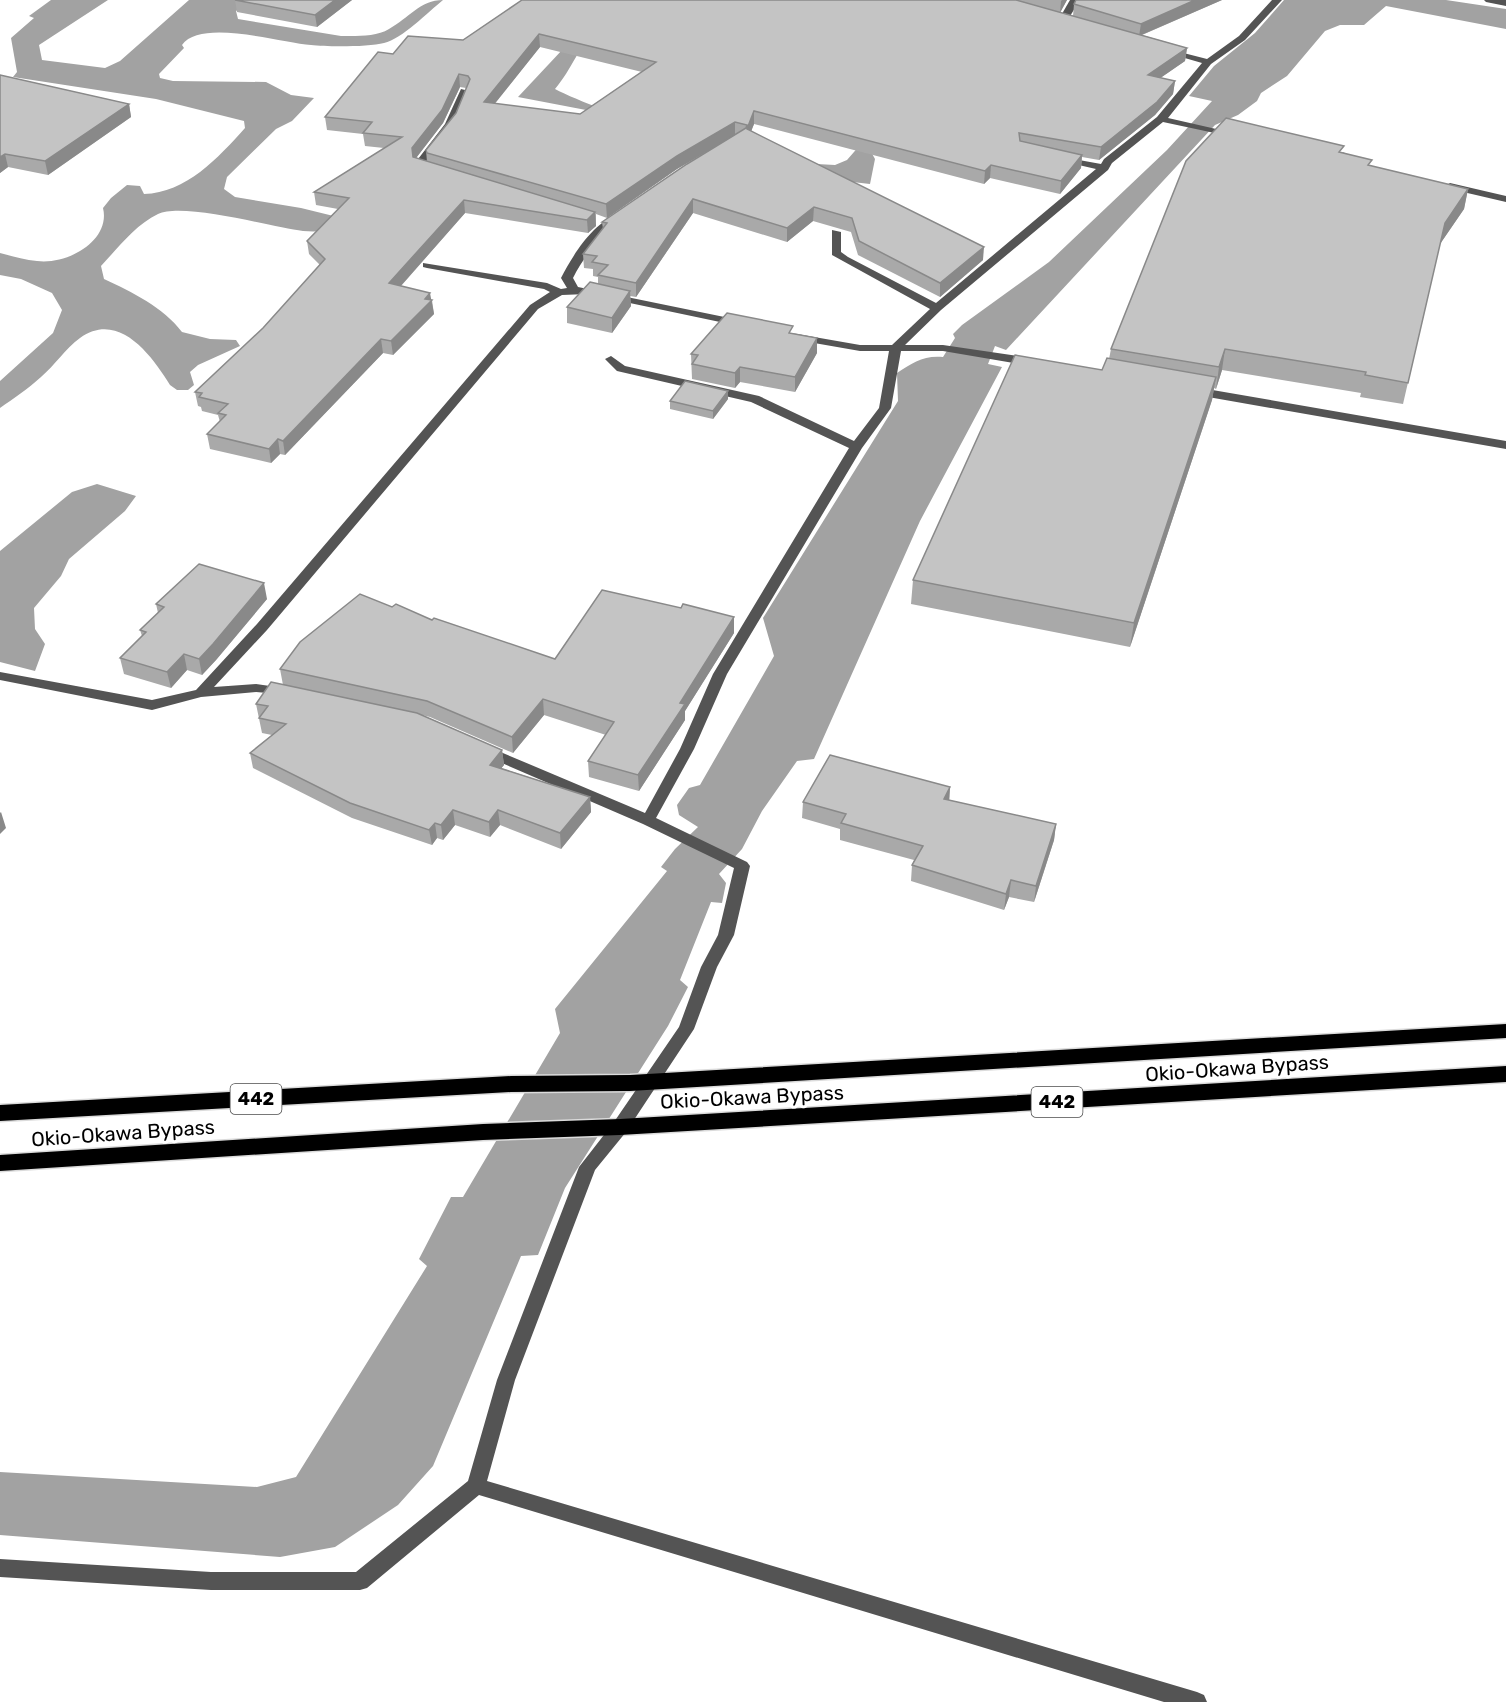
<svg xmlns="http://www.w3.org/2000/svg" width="1506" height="1702" font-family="Rubik,sans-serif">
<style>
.water{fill:#a2a2a2}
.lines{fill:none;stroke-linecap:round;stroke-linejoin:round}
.highway-casing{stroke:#dbdbdb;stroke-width:3}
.minor{fill:#545454;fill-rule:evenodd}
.highway{fill:#000;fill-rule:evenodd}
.wall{fill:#a9a9a9;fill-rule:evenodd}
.shaded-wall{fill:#898989}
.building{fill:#c4c4c4;stroke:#898989;stroke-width:1.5;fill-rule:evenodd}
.labels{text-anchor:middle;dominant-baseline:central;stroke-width:6;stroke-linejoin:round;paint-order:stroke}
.shield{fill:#fff;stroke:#4c4c4c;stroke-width:1.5}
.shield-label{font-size:18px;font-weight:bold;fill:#000}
.street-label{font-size:20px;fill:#000;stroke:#fff}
</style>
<rect width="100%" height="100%" fill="#fff"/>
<g class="water">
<path d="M 51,0 L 108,0 L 39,45 L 42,60 L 105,68 L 120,61 L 189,0 L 253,0 L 236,11 L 238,19 L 341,36 C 356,36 376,37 389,29 C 409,18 420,0 443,0 C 428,12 402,39 384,43 C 369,47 327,47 311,45 C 281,43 201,18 182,45 L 184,48 L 159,74 L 160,78 L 173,81 L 266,82 L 291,95 L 314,98 L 292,121 L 276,129 L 227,177 L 224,189 L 235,197 L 301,208 L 366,224 C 345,228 325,233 303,231 C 272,227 183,202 158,214 C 135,225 118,248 101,266 L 104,279 C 132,292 163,307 182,332 L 210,339 L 236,340 L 240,346 L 198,365 L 190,372 L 194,385 L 188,390 L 177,390 L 170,385 C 152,356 119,310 80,338 C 65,349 55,365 41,377 C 28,389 14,398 0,408 L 0,381 L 53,333 L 62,310 L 52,293 L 21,279 L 0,275 L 0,253 C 12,256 25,260 37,261 C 67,265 111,241 103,208 L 111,198 L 127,185 L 140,186 L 144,194 C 186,193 218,158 245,128 L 244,121 L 156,99 L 13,77 L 17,72 L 11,38 L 34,18 L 29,16 Z"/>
<path d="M 582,0 L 632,0 C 611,15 589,35 576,57 C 569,69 564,78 555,89 C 576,100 636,124 659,123 C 673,122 681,106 690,97 C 722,68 755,43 791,18 L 900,65 L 938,75 L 942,85 L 871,143 L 870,150 L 875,159 L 870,184 L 739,169 L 727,173 L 695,201 L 653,221 L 644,222 L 643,218 L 696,179 L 746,160 L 835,165 L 847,160 L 881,121 L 918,91 L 919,82 L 795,27 C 745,63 700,101 656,144 L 582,121 L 586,110 L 518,97 L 593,17 L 591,5 Z"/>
<path d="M 1284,0 L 1446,0 L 1506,9 L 1506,29 L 1386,6 L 1364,25 L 1340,25 L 1325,31 L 1287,76 L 1261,93 L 1257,101 L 1238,115 L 1215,125 L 1006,350 L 995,346 L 988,364 L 1002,367 L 920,521 L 814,759 L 797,761 L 762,811 L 742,849 L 719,874 L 726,883 L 722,903 L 711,902 L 680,980 L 688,987 L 668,1026 L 565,1188 L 538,1255 L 521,1256 L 433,1466 L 398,1505 L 335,1547 L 280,1557 L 0,1535 L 0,1472 L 257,1487 L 296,1477 L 427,1266 L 419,1259 L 451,1197 L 463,1197 L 560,1033 L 555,1009 L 667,871 L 661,867 L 675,849 L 698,827 L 679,815 L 677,805 L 689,788 L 700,785 L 774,656 L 763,618 L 898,401 L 897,373 C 912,363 924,355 943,357 L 955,338 L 953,334 L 962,325 L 1049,262 L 1167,150 L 1212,101 L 1189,96 L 1214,66 L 1255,33 Z"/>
<path d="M 97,484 L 136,496 L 125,511 L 69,559 L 61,576 L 34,608 L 35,629 L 45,644 L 35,671 L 0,662 L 0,551 L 72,492 Z"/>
</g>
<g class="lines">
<defs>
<g id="highway">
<path d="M 1506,1024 L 1506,1038 L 630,1091 L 511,1092 L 0,1121 L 0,1105 L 511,1076 L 630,1075 Z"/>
<path d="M 1506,1066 L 1506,1082 L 620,1135 L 483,1140 L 0,1171 L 0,1155 L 483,1124 L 620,1119 Z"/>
</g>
</defs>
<use href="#highway" class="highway-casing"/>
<g class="minor">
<path d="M 1070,0 L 1080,0 L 1067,21 L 1061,21 L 1059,19 Z"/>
<path d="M 1272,0 L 1282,0 L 1245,40 L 1211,64 L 1168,118 L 1238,134 L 1238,138 L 1163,122 L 1112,163 L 1108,170 L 941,310 L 905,345 L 943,345 L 1032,358 L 1038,362 L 1032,366 L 943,351 L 901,351 L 891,408 L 862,448 L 727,674 L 694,749 L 656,818 L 747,862 L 750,866 L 734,935 L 717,967 L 694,1029 L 626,1132 L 595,1170 L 515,1380 L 487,1481 L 1197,1692 L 1204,1695 L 1207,1702 L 1164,1702 L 479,1495 L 367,1588 L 360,1590 L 211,1590 L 0,1577 L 0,1559 L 211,1572 L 356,1572 L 468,1481 L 497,1380 L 579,1167 L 614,1122 L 679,1027 L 701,967 L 718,935 L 734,868 L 643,824 L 481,754 L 479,751 L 481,748 L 491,748 L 645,813 L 680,749 L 713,674 L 849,448 L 751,402 L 617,371 L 605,359 L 611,356 L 625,366 L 759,396 L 854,441 L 879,408 L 889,351 L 860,351 L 797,340 L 791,337 L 797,334 L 860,345 L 892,345 L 930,309 L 832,255 L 832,230 L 841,232 L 841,252 L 848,257 L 936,303 L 1096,169 L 1057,160 L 1057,156 L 1101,164 L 1104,159 L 1157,117 L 1202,63 L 1164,52 L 1164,48 L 1207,59 L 1239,36 Z"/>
<path d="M 1484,0 L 1506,0 L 1506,6 L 1486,2 Z"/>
<path d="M 461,89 L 469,91 L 455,125 L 425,163 L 427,168 L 435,173 L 430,176 L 418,172 L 415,163 L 445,124 Z"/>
<path d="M 1450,183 L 1506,196 L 1506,202 L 1446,188 L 1445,186 Z"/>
<path d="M 619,214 L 623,215 L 623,219 C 601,236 585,254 573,278 L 578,287 L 739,320 L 745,323 L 739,326 L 587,294 L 562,295 L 538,309 L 267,630 L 214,687 L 256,684 L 291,689 L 293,692 L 291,695 L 256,692 L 201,697 L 152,710 L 0,680 L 0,672 L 152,700 L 196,690 L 257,624 L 530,305 L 550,292 L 544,289 L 427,268 L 423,267 L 423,263 L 547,283 L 561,289 L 567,288 L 561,278 C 573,255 593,222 619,214 Z"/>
<path d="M 1195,387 L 1506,441 L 1506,449 L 1191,394 L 1191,388 Z"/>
</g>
<use href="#highway" class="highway"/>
</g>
<g class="wall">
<path d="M 235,0 L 352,0 L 317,27 L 237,12 Z"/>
<path d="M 522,0 L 1067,0 L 1060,12 L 1073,16 L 1074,4 L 1076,0 L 1222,0 L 1142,35 L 1187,48 L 1185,61 L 1160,78 L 1175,81 L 1173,94 L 1155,115 L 1099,160 L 1082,157 L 1081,168 L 1060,194 L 990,178 L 984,184 L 754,124 L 751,131 L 983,260 L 940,297 L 858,255 L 851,232 L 813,221 L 787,242 L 693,213 L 636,297 L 630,296 L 631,306 L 612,333 L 567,323 L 567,307 L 598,284 L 598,277 L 593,276 L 593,269 L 584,268 L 583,254 L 603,229 L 602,222 L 706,152 L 677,169 L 607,218 L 596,214 L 596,226 L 588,233 L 465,213 L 401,286 L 432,300 L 434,314 L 393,355 L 383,353 L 285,455 L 280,454 L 271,463 L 210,449 L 207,434 L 220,422 L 218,415 L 202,411 L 201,407 L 198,406 L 195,392 L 263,328 L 320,265 L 309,254 L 307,241 L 338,209 L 316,205 L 314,192 L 384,148 L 365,146 L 363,134 L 327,130 L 325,117 L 393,54 L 463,40 ZM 540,47 L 642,72 L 580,114 L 494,104 ZM 460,87 L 466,88 L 456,113 L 426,150 L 427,162 L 416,158 L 443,123 Z"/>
<path d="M 0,75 L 129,104 L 131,117 L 48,175 L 8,167 L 0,173 Z"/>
<path d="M 1343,152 L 1371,166 L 1468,189 L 1464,209 L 1440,244 L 1403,404 L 1360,397 L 1361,393 L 1222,370 L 1216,389 L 1214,388 L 1212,400 L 1130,647 L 911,604 L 913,580 L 1102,370 L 1109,359 L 1111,349 Z"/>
<path d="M 793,333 L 817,338 L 817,353 L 795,392 L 740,382 L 735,388 L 692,379 L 691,354 Z"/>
<path d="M 728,399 L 713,419 L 670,409 L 670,401 Z"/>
<path d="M 267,599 L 216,660 L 202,675 L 187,670 L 171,688 L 124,674 L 120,658 L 142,636 L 140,630 L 158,613 L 156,604 Z"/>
<path d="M 392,607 L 555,659 L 734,633 L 685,711 L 685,720 L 639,791 L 589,777 L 588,761 L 606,735 L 544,715 L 513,753 L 430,717 L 422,715 L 502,750 L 504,765 L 501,768 L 590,797 L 591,812 L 561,849 L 500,825 L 490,837 L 455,825 L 443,840 L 437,838 L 432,845 L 352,818 L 253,768 L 250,753 L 272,735 L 262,733 L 256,704 L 283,685 L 280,669 Z"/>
<path d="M 950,787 L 949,800 L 1056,824 L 1054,840 L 1034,902 L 1009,897 L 1004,910 L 911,881 L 912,865 L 914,860 L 840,840 L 840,829 L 802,818 L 803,802 Z"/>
</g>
<g class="shaded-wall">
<path d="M 335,0 L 352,0 L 317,27 L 315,15 Z"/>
<path d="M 1062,0 L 1067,0 L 1060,13 L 1061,1 Z"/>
<path d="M 1195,0 L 1222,0 L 1139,36 L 1141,24 Z"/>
<path d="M 539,34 L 540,47 L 485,116 L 484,102 Z"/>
<path d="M 1187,48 L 1185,61 L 1146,88 L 1148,75 Z"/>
<path d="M 459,74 L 460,87 L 443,123 L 413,162 L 412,148 Z"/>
<path d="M 1175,81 L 1173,94 L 1155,115 L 1099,160 L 1101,147 Z"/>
<path d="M 129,104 L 131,117 L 48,175 L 45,161 Z"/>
<path d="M 754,111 L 754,124 L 747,142 L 747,129 Z"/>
<path d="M 735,122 L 735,135 L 677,169 L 607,218 L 606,204 L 677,156 Z"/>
<path d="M 5,154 L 8,167 L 0,173 L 0,157 Z"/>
<path d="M 1082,155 L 1081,168 L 1060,194 L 1061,181 Z"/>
<path d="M 991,165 L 990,178 L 984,184 L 985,171 Z"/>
<path d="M 1468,189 L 1464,209 L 1440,244 L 1403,404 L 1445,223 Z"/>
<path d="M 693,199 L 693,213 L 636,297 L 636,283 Z"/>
<path d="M 464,200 L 465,213 L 391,297 L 389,283 Z"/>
<path d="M 814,207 L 813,221 L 787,242 L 787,228 Z"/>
<path d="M 595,212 L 596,226 L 588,233 L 587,220 Z"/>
<path d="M 984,247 L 983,260 L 940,297 L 940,283 Z"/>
<path d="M 630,291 L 631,306 L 612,333 L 612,318 Z"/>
<path d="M 430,293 L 434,314 L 393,355 L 391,341 Z"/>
<path d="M 817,338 L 817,353 L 795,392 L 795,377 Z"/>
<path d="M 381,339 L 383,353 L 285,455 L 283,441 Z"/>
<path d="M 1225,349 L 1222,370 L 1216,389 L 1219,367 Z"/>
<path d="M 740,367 L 740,382 L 735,388 L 735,373 Z"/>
<path d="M 1216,377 L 1212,400 L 1130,647 L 1134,623 Z"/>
<path d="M 728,391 L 728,399 L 713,419 L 713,411 Z"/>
<path d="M 278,439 L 280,454 L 271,463 L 269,449 Z"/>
<path d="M 264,583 L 267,599 L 216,660 L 202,675 L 199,659 Z"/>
<path d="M 734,617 L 734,633 L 685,711 L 685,720 L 639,791 L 638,775 L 680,703 Z"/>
<path d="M 184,654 L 187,670 L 171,688 L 167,672 Z"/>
<path d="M 543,699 L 544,715 L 513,753 L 512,737 Z"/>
<path d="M 502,750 L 504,765 L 492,780 L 490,765 Z"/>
<path d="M 950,787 L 949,804 L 944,799 Z"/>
<path d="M 590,797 L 591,812 L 561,849 L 560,833 Z"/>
<path d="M 453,810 L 455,825 L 443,840 L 441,825 Z"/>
<path d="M 498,810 L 500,825 L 490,837 L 489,822 Z"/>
<path d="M 1,812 L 6,828 L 0,834 L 0,813 Z"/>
<path d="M 435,823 L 437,838 L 432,845 L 429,830 Z"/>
<path d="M 1056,824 L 1054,840 L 1034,902 L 1036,886 Z"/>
<path d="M 1011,880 L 1009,897 L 1004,910 L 1006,894 Z"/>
</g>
<g class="building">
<path d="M 235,0 L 335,0 L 315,15 Z"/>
<path d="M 522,0 L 1016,0 L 1187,48 L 1148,75 L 1175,81 L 1157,102 L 1101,147 L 1019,133 L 1020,141 L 1082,155 L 1061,181 L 991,165 L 985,171 L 754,111 L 747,129 L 984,247 L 940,283 L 859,241 L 852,218 L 814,207 L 787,228 L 693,199 L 636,283 L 598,275 L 608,265 L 592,262 L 597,256 L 583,254 L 607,223 L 602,222 L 687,164 L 746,128 L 747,125 L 735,122 L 677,156 L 606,204 L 427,153 L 426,150 L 456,113 L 470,79 L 468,76 L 459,74 L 442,110 L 412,148 L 413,157 L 595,212 L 587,220 L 464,200 L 389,283 L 430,293 L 425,299 L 432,300 L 391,341 L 381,339 L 283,441 L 278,439 L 269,449 L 207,434 L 226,415 L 218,413 L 228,404 L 199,397 L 202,393 L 195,392 L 263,328 L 325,259 L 307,241 L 349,198 L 314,192 L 402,137 L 363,133 L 372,122 L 325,117 L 378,52 L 393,54 L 408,36 L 463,40 ZM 539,34 L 656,62 L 580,114 L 484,102 Z"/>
<path d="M 1076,0 L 1195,0 L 1141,24 L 1074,4 Z"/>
<path d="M 0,75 L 129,104 L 45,161 L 5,154 L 0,157 Z"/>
<path d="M 1226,118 L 1344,146 L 1339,152 L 1372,160 L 1368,165 L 1468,189 L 1445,223 L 1408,383 L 1365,375 L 1366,372 L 1225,349 L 1219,367 L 1111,349 L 1186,161 Z"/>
<path d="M 590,282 L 630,291 L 612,318 L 567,307 Z"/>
<path d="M 727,313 L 793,326 L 789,333 L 817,338 L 795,377 L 740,367 L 735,373 L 692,364 L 698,355 L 691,354 Z"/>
<path d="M 1015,355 L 1102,370 L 1107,358 L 1216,377 L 1134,623 L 913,580 Z"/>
<path d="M 685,381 L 728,391 L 713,411 L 670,401 Z"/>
<path d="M 199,564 L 264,583 L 213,644 L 199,659 L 184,654 L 167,672 L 120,658 L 146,632 L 140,630 L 164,607 L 156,604 Z"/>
<path d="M 602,590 L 681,608 L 683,604 L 734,617 L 680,703 L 685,704 L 638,775 L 588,761 L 614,722 L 543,699 L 512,737 L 427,701 L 280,669 L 300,642 L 360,594 L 392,607 L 396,604 L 432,620 L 434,618 L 555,659 Z"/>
<path d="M 271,682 L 417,713 L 502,750 L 490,765 L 590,797 L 560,833 L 498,810 L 489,822 L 453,810 L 441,825 L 435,823 L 429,830 L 350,803 L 250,753 L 286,724 L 259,718 L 268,706 L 256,704 Z"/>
<path d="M 830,755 L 950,787 L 944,799 L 1056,824 L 1036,886 L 1011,880 L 1006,894 L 912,865 L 923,846 L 841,823 L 846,814 L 803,802 Z"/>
</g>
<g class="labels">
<g class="shield">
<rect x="230.5" y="1084" width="51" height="30" rx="4.5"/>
<rect x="1031.5" y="1087" width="51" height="30" rx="4.5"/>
</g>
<g class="shield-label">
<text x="256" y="1099">442</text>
<text x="1057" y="1102">442</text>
</g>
<g class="street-label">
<text transform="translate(1237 1068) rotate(-4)">Okio-Okawa Bypass</text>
<text transform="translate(752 1097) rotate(-3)">Okio-Okawa Bypass</text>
<text transform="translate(123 1133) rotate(-4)">Okio-Okawa Bypass</text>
</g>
</g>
</svg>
